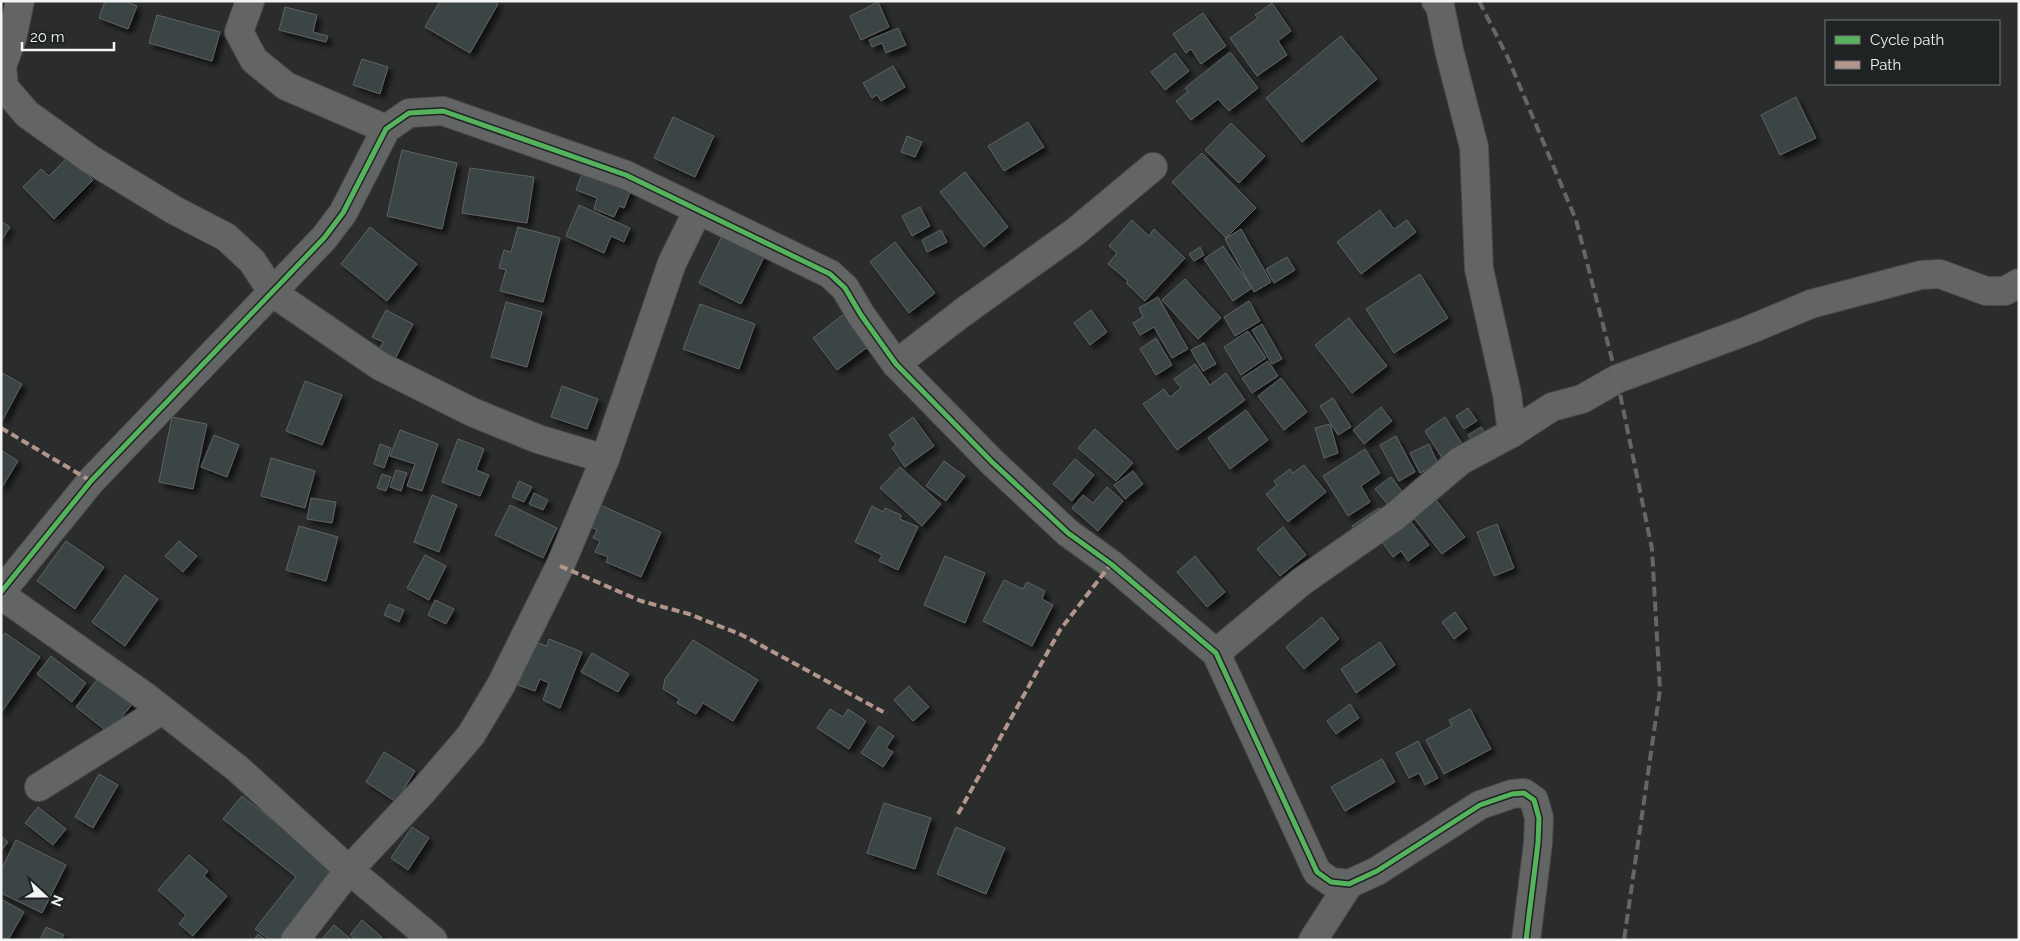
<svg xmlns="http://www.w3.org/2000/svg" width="2020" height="941" font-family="Raleway,sans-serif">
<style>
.building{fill:#3b4545;stroke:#616262;filter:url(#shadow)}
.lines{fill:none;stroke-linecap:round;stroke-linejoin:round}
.minor-casing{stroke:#494a4a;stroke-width:30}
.minor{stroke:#636565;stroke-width:28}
.rail{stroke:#656666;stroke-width:4;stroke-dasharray:10 5;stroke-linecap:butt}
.quiet{stroke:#b2968c;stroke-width:4;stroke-dasharray:8 4;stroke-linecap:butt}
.cycleway-casing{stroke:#202323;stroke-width:8}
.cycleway{stroke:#56b35d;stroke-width:5}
</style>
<defs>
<filter id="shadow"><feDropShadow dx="4.5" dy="4.5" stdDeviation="2.5" flood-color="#0009"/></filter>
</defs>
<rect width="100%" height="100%" fill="#2b2c2c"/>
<g class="building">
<path d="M 105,1 L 125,1 L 137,6 L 128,29 L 99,18 Z"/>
<path d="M 440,1 L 494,1 L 498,4 L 470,53 L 425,27 Z"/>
<path d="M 878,2 L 889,27 L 861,40 L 850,16 Z"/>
<path d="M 1272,3 L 1291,31 L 1278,41 L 1287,55 L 1257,76 L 1230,38 L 1258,18 L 1255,15 Z"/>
<path d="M 285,7 L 317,15 L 313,32 L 328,36 L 326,42 L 279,30 Z"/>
<path d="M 1203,13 L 1226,46 L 1201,64 L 1191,49 L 1186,53 L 1173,34 Z"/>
<path d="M 157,15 L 220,32 L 212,61 L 149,43 Z"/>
<path d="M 898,28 L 906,45 L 886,53 L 882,43 L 872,47 L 869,40 Z"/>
<path d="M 1341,36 L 1377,79 L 1302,142 L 1266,98 Z"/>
<path d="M 1230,52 L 1258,88 L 1229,111 L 1218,99 L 1191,120 L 1176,101 L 1188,92 L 1185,88 Z"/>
<path d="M 1175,53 L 1189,71 L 1165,90 L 1151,72 Z"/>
<path d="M 362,59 L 388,67 L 380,94 L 353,85 Z"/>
<path d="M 893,66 L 905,87 L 881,101 L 877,95 L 872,98 L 863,83 Z"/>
<path d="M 1796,97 L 1816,138 L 1780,155 L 1761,115 Z"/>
<path d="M 673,117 L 714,136 L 695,177 L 654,158 Z"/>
<path d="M 1028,122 L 1044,147 L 1004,171 L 988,146 Z"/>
<path d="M 1231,123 L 1265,156 L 1239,183 L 1205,150 Z"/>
<path d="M 907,136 L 922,142 L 915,157 L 901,152 Z"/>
<path d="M 402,150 L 457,163 L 442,229 L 387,216 Z"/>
<path d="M 1202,153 L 1256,208 L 1226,238 L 1172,182 Z"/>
<path d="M 69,156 L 93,180 L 54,219 L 23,187 L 41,169 L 49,176 Z"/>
<path d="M 585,166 L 633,184 L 624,208 L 619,206 L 614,217 L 594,209 L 597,198 L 576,190 Z"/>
<path d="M 470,168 L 534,177 L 527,223 L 462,213 Z"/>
<path d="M 965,172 L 1008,227 L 984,247 L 940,192 Z"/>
<path d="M 579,205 L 630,228 L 624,242 L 611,236 L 604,253 L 566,236 Z"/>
<path d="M 920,207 L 930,226 L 912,236 L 902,216 Z"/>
<path d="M 1380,210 L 1394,229 L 1407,220 L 1416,232 L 1361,274 L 1337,242 Z"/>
<path d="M 1132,220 L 1149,236 L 1154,229 L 1185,258 L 1145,301 L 1126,283 L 1128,281 L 1108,264 L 1117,253 L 1109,246 Z"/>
<path d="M 1,221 L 10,227 L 1,241 Z"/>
<path d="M 370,227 L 417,264 L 387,301 L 341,264 Z"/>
<path d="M 518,227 L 560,238 L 543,302 L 500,291 L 506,270 L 499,268 L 504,250 L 511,252 Z"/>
<path d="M 1241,229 L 1271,282 L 1254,292 L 1225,239 Z"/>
<path d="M 725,230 L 767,251 L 741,304 L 699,283 Z"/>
<path d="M 941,230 L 947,242 L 927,252 L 922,240 Z"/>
<path d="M 895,242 L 935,293 L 909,313 L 870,262 Z"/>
<path d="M 1223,246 L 1252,288 L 1233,301 L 1204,259 Z"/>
<path d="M 1200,247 L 1204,255 L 1194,261 L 1189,254 Z"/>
<path d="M 1287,257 L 1295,270 L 1274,283 L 1266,269 Z"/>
<path d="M 1420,274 L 1448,318 L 1394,353 L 1366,309 Z"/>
<path d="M 1185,279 L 1221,318 L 1198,339 L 1162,300 Z"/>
<path d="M 1158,297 L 1188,349 L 1172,358 L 1154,327 L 1140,335 L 1133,323 L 1143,317 L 1139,308 Z"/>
<path d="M 1249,301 L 1260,321 L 1235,336 L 1224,317 Z"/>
<path d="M 506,302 L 542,312 L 527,367 L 491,357 Z"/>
<path d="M 700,304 L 755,324 L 739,369 L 683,349 Z"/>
<path d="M 386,310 L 413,324 L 395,359 L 379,350 L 383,342 L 372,337 Z"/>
<path d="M 849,310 L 873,343 L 837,370 L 813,338 Z"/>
<path d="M 1091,310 L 1107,332 L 1090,345 L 1074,323 Z"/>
<path d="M 1349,318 L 1387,366 L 1352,393 L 1315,345 Z"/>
<path d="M 1262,324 L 1282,359 L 1272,364 L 1252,330 Z"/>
<path d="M 1248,331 L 1266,358 L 1241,375 L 1224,347 Z"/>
<path d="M 1156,338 L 1172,365 L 1156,375 L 1140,349 Z"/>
<path d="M 1204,343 L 1216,364 L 1203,371 L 1191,350 Z"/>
<path d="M 1268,361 L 1278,376 L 1252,393 L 1242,378 Z"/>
<path d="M 1195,364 L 1210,385 L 1226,373 L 1245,400 L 1177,450 L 1143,404 L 1164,389 L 1170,397 L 1181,388 L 1174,379 Z"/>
<path d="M 2,373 L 22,384 L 2,421 L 1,420 Z"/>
<path d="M 1281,378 L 1307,412 L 1284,430 L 1258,396 Z"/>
<path d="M 305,381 L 342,395 L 322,445 L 286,431 Z"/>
<path d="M 562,386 L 598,399 L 587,429 L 551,417 Z"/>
<path d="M 1333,398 L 1351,427 L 1338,435 L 1320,406 Z"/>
<path d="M 1381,407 L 1392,421 L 1364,444 L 1353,430 Z"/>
<path d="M 1468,408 L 1477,421 L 1464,429 L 1456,416 Z"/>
<path d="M 1246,410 L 1268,440 L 1230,469 L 1208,438 Z"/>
<path d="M 172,417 L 207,424 L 193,489 L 159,482 Z"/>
<path d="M 913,417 L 934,446 L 905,467 L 892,448 L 896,445 L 889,435 Z"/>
<path d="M 1445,417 L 1465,448 L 1444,461 L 1425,431 Z"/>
<path d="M 1330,424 L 1338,453 L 1324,458 L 1315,428 Z"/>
<path d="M 1481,427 L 1485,434 L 1472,442 L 1468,435 Z"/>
<path d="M 1095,429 L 1133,463 L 1116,481 L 1078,448 Z"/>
<path d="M 400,430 L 438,444 L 422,491 L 407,486 L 415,464 L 390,456 Z"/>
<path d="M 214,435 L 239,445 L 227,477 L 201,467 Z"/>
<path d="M 1396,436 L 1415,472 L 1399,481 L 1380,445 Z"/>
<path d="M 458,439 L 484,449 L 476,470 L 489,475 L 480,496 L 442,482 Z"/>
<path d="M 380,444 L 391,448 L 384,468 L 374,464 Z"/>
<path d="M 1429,444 L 1438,464 L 1420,473 L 1410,453 Z"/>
<path d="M 1365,449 L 1380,473 L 1361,486 L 1370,502 L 1348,516 L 1323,476 Z"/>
<path d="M 1,450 L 18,461 L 1,489 Z"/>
<path d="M 271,458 L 315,471 L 305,508 L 261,496 Z"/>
<path d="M 1075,459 L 1094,475 L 1072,501 L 1053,484 Z"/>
<path d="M 944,461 L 965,476 L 946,501 L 926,486 Z"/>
<path d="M 1304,465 L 1326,492 L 1288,522 L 1266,494 L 1277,485 L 1274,481 L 1290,469 L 1293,473 Z"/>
<path d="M 900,467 L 941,504 L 922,526 L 880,488 Z"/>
<path d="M 396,470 L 407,473 L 401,491 L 390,487 Z"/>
<path d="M 1133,471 L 1143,484 L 1125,499 L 1114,485 Z"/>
<path d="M 382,474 L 391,477 L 386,491 L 377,488 Z"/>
<path d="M 1391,477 L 1404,494 L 1388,505 L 1375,489 Z"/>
<path d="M 519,481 L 532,487 L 524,502 L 512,497 Z"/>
<path d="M 1107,487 L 1123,501 L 1098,531 L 1072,508 L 1083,495 L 1093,503 Z"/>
<path d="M 534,493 L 548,500 L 543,510 L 529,504 Z"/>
<path d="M 432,495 L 457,505 L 439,552 L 414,542 Z"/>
<path d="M 1433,496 L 1465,537 L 1442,554 L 1410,513 Z"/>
<path d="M 311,498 L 336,502 L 332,523 L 307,519 Z"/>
<path d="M 598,504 L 661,532 L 641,577 L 606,562 L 608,557 L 595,552 L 600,541 L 593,538 L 597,530 L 589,526 Z"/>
<path d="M 510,505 L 557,528 L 543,558 L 495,535 Z"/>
<path d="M 872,506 L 883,512 L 885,508 L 901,515 L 900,519 L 918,527 L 898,570 L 879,561 L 882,555 L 855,542 Z"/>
<path d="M 1379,508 L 1386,518 L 1359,536 L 1352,526 Z"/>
<path d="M 1405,514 L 1429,545 L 1408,561 L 1401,551 L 1393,557 L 1377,535 Z"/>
<path d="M 1497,524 L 1514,568 L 1494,576 L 1477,532 Z"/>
<path d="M 299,526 L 338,537 L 326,581 L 286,570 Z"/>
<path d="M 1283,527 L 1306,555 L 1280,576 L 1257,549 Z"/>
<path d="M 66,541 L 104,567 L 75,609 L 37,581 Z"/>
<path d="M 179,541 L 197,556 L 183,572 L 165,556 Z"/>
<path d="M 425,555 L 446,566 L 429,600 L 407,588 Z"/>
<path d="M 945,556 L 985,573 L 965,623 L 924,605 Z"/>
<path d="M 1195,556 L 1225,592 L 1207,607 L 1177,572 Z"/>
<path d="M 125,575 L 158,599 L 125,646 L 92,622 Z"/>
<path d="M 1004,580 L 1023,589 L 1027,582 L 1045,591 L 1042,599 L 1053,605 L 1032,646 L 983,621 Z"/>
<path d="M 435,600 L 454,609 L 446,624 L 428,615 Z"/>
<path d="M 389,604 L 404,610 L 399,622 L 384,615 Z"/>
<path d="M 1455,612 L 1467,629 L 1454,639 L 1442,622 Z"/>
<path d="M 1322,617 L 1339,639 L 1304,669 L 1286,647 Z"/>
<path d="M 5,633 L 40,657 L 1,713 L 1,639 Z"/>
<path d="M 549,639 L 582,652 L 560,708 L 543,700 L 549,683 L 540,679 L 535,691 L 518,685 L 535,642 L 547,646 Z"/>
<path d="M 693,640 L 758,680 L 733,721 L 703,703 L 696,714 L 677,703 L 679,699 L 663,689 L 665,679 Z"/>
<path d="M 1380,642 L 1395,665 L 1356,693 L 1341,669 Z"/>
<path d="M 592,653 L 629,674 L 618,692 L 581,672 Z"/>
<path d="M 51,656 L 86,683 L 72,702 L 37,674 Z"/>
<path d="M 99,677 L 133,703 L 109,733 L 76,707 Z"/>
<path d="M 909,686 L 929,707 L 913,721 L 894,700 Z"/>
<path d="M 1350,704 L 1359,718 L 1336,734 L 1327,721 Z"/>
<path d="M 830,709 L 843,717 L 848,709 L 866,721 L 849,749 L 817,728 Z"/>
<path d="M 1470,709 L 1491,749 L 1444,774 L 1426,740 L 1452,726 L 1449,720 Z"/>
<path d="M 879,726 L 894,736 L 886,748 L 893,752 L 883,767 L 861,753 Z"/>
<path d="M 1418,741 L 1438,778 L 1425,785 L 1419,773 L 1409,778 L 1396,753 Z"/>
<path d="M 384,752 L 415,771 L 396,802 L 366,782 Z"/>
<path d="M 1382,759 L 1395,782 L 1345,811 L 1331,787 Z"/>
<path d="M 99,774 L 118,785 L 93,828 L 75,817 Z"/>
<path d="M 242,796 L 335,870 L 279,940 L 270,940 L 255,929 L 296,877 L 223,819 Z"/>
<path d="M 884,803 L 931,818 L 915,869 L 867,853 Z"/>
<path d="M 38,807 L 66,829 L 53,845 L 25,823 Z"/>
<path d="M 412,827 L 429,838 L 408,870 L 391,858 Z"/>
<path d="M 956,827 L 1005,848 L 986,894 L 937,874 Z"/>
<path d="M 1,836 L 8,842 L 1,851 Z"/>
<path d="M 16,840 L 66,865 L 42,913 L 1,893 L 1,870 Z"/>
<path d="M 189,855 L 208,871 L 204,876 L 227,896 L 193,936 L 179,924 L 186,915 L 158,890 Z"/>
<path d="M 1,899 L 24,912 L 8,940 L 1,940 Z"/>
<path d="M 362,920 L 382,937 L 380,940 L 356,940 L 350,935 Z"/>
<path d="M 334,925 L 352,940 L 321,940 Z"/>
<path d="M 46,927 L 64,935 L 61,940 L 40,940 Z"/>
<path d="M 258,934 L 266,940 L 254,940 Z"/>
</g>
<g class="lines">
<defs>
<g id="minor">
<path d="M 20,1 L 12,39 L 2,66 L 4,87 L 27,114 L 90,159 L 174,210 L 226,237 L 252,261 L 273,293 L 380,366 L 472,412 L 538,439 L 605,459"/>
<path d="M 250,1 L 239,32 L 254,60 L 286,86 L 386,129"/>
<path d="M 1436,1 L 1440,6 L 1449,50 L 1474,147 L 1479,269 L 1507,394 L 1512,433"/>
<path d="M 896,364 L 962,313 L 1075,232 L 1153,167"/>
<path d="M 1,592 L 91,481 L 324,238 L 343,213 L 386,129 L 409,113 L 443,111 L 626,175 L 830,274 L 845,288 L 861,315 L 896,364 L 992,462 L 1068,533 L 1111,564 L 1216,653 L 1317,872 L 1331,882 L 1349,884 L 1377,871 L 1480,805 L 1512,794 L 1524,793 L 1534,800 L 1539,818 L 1538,843 L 1526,940"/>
<path d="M 1,595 L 146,697 L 238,769 L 349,870 L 433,940"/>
<path d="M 1216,653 L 1301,582 L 1394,517 L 1460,461 L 1512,433 L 1552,407 L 1582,399 L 1617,379 L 1749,330 L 1811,304 L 1921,275 L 1940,274 L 1986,291 L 2005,291 L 2019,283"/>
<path d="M 39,787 L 162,710"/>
<path d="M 295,940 L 349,870 L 423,791 L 471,735 L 501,685 L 560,566 L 605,459 L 672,263 L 698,210"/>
<path d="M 1313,940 L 1349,884"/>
</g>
</defs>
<use href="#minor" class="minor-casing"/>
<use href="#minor" class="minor"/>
<path class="rail" d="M 1479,1 L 1508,58 L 1576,220 L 1617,379 L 1652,549 L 1660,690 L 1624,940"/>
<g class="quiet">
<path d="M 1,428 L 91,481"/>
<path d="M 560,566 L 641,601 L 689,614 L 742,635 L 887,714"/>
<path d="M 958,814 L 1060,630 L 1111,564"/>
</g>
<defs>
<path id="cycleway" d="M 1,592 L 91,481 L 324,238 L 343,213 L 386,129 L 409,113 L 443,111 L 626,175 L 830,274 L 845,288 L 861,315 L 896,364 L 992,462 L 1068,533 L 1111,564 L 1216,653 L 1317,872 L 1331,882 L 1349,884 L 1377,871 L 1480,805 L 1512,794 L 1524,793 L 1534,800 L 1539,818 L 1538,843 L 1526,940"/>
</defs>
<use href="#cycleway" class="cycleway-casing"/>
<use href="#cycleway" class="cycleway"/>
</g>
<rect width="2020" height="941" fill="none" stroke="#f3f5f5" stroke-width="5"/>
<rect x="1825" y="20" width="175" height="65" fill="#202323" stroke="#747777"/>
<rect x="1835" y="36" width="25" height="8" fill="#56b35d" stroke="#747777"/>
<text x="1870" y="45" font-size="15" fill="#f3f5f5">Cycle path</text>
<rect x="1835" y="61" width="25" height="8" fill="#b2968c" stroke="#747777"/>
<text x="1870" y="70" font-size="15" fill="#f3f5f5">Path</text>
<g transform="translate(45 896) rotate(111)" stroke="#202323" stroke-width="4" paint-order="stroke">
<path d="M0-4L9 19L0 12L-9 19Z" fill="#f3f5f5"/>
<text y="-8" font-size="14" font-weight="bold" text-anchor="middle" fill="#f3f5f5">N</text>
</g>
<path d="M22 42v8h92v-8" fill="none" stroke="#f3f5f5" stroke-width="2.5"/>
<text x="30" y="42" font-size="15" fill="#f3f5f5" stroke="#202323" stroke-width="4" paint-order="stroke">20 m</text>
</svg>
